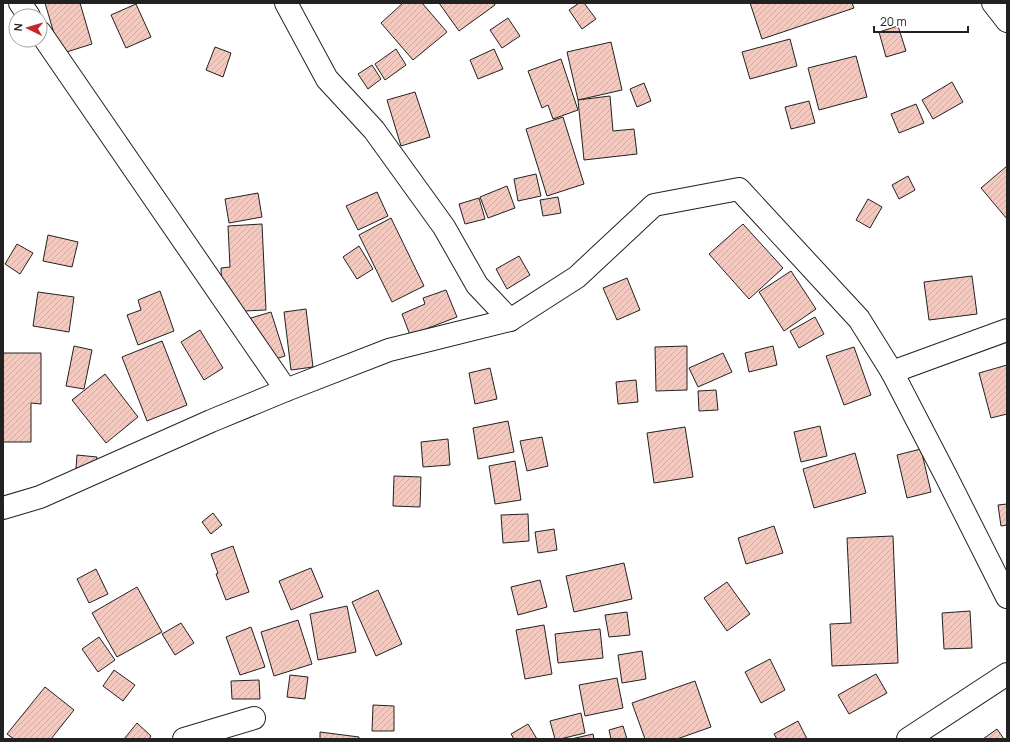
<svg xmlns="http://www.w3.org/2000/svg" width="1010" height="742" font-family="Manrope,sans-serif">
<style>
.building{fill:url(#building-hatch);stroke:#222}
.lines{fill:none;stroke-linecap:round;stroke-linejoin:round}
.minor-casing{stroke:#222;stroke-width:24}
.minor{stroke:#fff;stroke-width:22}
</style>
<defs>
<pattern id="building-hatch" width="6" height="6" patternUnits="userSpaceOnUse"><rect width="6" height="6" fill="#f3c9c0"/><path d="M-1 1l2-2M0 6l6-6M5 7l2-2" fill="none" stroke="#d0aca5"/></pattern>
</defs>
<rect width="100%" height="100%" fill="#fff"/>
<g class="building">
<path d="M 45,3 L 80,3 L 92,44 L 60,54 Z"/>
<path d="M 403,3 L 422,3 L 447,32 L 413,60 L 381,23 Z"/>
<path d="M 439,3 L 494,3 L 495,5 L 459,31 Z"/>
<path d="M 579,3 L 584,3 L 596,19 L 582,29 L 569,10 Z"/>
<path d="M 750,3 L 852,3 L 854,8 L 762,39 Z"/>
<path d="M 136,4 L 151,37 L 126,48 L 111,15 Z"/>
<path d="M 508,18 L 520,36 L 502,48 L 490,30 Z"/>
<path d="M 898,26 L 906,51 L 886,57 L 879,32 Z"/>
<path d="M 790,39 L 797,66 L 750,79 L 742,52 Z"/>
<path d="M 611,42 L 622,90 L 578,100 L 567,52 Z"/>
<path d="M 215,47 L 231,53 L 223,77 L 206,70 Z"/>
<path d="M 396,49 L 406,65 L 385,80 L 375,64 Z"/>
<path d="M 494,49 L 503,69 L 478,79 L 470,60 Z"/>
<path d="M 856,56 L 867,97 L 819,110 L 808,68 Z"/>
<path d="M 561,59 L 578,110 L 553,119 L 548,105 L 542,108 L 528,71 Z"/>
<path d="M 372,65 L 381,79 L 368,89 L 358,74 Z"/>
<path d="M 952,82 L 963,102 L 933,119 L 922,100 Z"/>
<path d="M 644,83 L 651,101 L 637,107 L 630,89 Z"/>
<path d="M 415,92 L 430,137 L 401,146 L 387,100 Z"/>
<path d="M 610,96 L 613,131 L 634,129 L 637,154 L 584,160 L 578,100 Z"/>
<path d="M 809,101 L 815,123 L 791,129 L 785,107 Z"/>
<path d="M 916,104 L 924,123 L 899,133 L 891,114 Z"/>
<path d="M 563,117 L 584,184 L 547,196 L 526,129 Z"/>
<path d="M 1007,166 L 1007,219 L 981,188 Z"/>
<path d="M 536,174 L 541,196 L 518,201 L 514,179 Z"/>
<path d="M 908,176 L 915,190 L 899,199 L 892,185 Z"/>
<path d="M 507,186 L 515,208 L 488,218 L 480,197 Z"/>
<path d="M 377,192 L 388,216 L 358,230 L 346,206 Z"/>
<path d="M 258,193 L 262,217 L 229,223 L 225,199 Z"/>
<path d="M 558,197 L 561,213 L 543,216 L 540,200 Z"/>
<path d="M 479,198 L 485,219 L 465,224 L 459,204 Z"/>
<path d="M 868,199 L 882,207 L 870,228 L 856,220 Z"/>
<path d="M 391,218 L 424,286 L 392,302 L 359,235 Z"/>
<path d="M 262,224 L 266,310 L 223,312 L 221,268 L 230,267 L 228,226 Z"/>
<path d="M 743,224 L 783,268 L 749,299 L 709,254 Z"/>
<path d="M 48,235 L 78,242 L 72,267 L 43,261 Z"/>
<path d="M 17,244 L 33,253 L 20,274 L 5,264 Z"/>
<path d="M 359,246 L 373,269 L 357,279 L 343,257 Z"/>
<path d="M 519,256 L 530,275 L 507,289 L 496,269 Z"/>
<path d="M 791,271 L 816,309 L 784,331 L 759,292 Z"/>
<path d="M 972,276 L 977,314 L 929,320 L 924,282 Z"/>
<path d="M 627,278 L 640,310 L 617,320 L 603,288 Z"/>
<path d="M 446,290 L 457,317 L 410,335 L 402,314 L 425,304 L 423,298 Z"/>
<path d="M 160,291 L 174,331 L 138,345 L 127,315 L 141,310 L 138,300 Z"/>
<path d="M 38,292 L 74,297 L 69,332 L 33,326 Z"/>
<path d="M 306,309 L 313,367 L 291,370 L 284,312 Z"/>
<path d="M 271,312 L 285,356 L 266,362 L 241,321 Z"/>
<path d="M 815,317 L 824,334 L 799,348 L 790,331 Z"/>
<path d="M 200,330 L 223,368 L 204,380 L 181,342 Z"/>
<path d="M 162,341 L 187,405 L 147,421 L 122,357 Z"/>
<path d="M 74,346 L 92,350 L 84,389 L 66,386 Z"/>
<path d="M 687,346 L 687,390 L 656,391 L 655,347 Z"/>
<path d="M 773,346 L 777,365 L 749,372 L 745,353 Z"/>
<path d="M 854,347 L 871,395 L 844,405 L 826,356 Z"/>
<path d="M 3,353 L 41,353 L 41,404 L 31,403 L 31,442 L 3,442 Z"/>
<path d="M 723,353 L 732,372 L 698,387 L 689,368 Z"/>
<path d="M 1007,365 L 1007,414 L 991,418 L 979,373 Z"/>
<path d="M 490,368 L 497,399 L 475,404 L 469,373 Z"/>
<path d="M 105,374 L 138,417 L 106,443 L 72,400 Z"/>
<path d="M 636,380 L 638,402 L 618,404 L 616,382 Z"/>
<path d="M 716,390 L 718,410 L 699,411 L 698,391 Z"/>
<path d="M 508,421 L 514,452 L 478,459 L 473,428 Z"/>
<path d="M 820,426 L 827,456 L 801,462 L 794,432 Z"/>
<path d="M 685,427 L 693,477 L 654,483 L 647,433 Z"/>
<path d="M 542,437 L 548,466 L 527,471 L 520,441 Z"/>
<path d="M 448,439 L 450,465 L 423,467 L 421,442 Z"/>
<path d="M 921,449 L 931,492 L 907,498 L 897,455 Z"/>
<path d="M 855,453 L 866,493 L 814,508 L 803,469 Z"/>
<path d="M 77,455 L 97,457 L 95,470 L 76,468 Z"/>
<path d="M 515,461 L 521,500 L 495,504 L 489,466 Z"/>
<path d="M 394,476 L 421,477 L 420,507 L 393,506 Z"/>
<path d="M 1007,504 L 1007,525 L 1001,526 L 998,505 Z"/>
<path d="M 213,513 L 222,525 L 211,534 L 202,522 Z"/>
<path d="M 528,514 L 529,541 L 503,543 L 501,515 Z"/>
<path d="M 774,526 L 783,553 L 746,564 L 738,538 Z"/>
<path d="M 554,529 L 557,550 L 538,553 L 535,532 Z"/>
<path d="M 893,536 L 898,663 L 832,666 L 830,624 L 851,623 L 847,538 Z"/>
<path d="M 233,546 L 249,592 L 226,600 L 216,574 L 218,573 L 211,554 Z"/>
<path d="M 624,563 L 632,599 L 574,612 L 566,576 Z"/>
<path d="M 311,568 L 323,597 L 291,610 L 279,581 Z"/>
<path d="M 96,569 L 108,594 L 89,603 L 77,579 Z"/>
<path d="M 540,580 L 547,607 L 518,615 L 511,587 Z"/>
<path d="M 727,582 L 750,614 L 727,631 L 704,598 Z"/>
<path d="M 137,587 L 162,632 L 117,657 L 92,613 Z"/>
<path d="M 378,590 L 402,644 L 376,656 L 352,602 Z"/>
<path d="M 347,606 L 356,652 L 318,660 L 310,614 Z"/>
<path d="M 970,611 L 972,648 L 944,649 L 942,613 Z"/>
<path d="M 627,612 L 630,635 L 609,637 L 605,615 Z"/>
<path d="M 298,620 L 312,664 L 274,676 L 261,632 Z"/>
<path d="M 181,623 L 194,643 L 175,655 L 162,634 Z"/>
<path d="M 544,625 L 552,674 L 525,679 L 516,630 Z"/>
<path d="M 251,627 L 265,667 L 240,675 L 226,637 Z"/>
<path d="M 600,629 L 603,658 L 558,663 L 555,634 Z"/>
<path d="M 99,637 L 115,660 L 98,672 L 82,649 Z"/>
<path d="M 642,651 L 646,679 L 622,683 L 618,655 Z"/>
<path d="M 770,659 L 785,690 L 761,703 L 745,672 Z"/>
<path d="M 114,670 L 135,685 L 123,701 L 103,686 Z"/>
<path d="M 876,674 L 887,693 L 849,714 L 838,695 Z"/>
<path d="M 290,675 L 308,677 L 305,699 L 287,697 Z"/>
<path d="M 617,678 L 623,708 L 585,716 L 579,685 Z"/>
<path d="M 259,680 L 260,699 L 232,699 L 231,681 Z"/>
<path d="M 695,681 L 711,727 L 677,739 L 645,739 L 632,703 Z"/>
<path d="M 45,687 L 74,710 L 51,739 L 14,739 L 7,734 Z"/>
<path d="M 373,705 L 394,706 L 394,731 L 372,731 Z"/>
<path d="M 581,713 L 585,733 L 560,739 L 555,739 L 550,721 Z"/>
<path d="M 798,721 L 807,739 L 777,739 L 774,734 Z"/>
<path d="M 137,723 L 151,736 L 149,739 L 124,739 Z"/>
<path d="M 528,724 L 537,739 L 514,739 L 511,734 Z"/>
<path d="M 623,726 L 627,739 L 611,739 L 609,730 Z"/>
<path d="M 997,729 L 1004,739 L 983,739 Z"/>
<path d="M 320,732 L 359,737 L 359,739 L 320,739 Z"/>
<path d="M 593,734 L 594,739 L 571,739 Z"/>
</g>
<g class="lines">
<defs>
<g id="minor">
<path d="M 20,3 L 29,16"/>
<path d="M 286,3 L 327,79 L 374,130 L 444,227 L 477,285 L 510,320"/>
<path d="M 993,3 L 1007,21"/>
<path d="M 40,32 L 286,390"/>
<path d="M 892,372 L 946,476 L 1007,597"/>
<path d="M 3,508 L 40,497 L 211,421 L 286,390 L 389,350 L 510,320 L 577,277 L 654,205 L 739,189 L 859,319 L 892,372 L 1007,330"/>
<path d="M 184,739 L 254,718"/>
<path d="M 908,739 L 1007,674"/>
</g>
</defs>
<use href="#minor" class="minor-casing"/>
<use href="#minor" class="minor"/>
</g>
<rect width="1010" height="742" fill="none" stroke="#222222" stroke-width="8"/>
<g transform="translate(28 28) rotate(275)"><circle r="19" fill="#ffffff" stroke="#a7a7a7"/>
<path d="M0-3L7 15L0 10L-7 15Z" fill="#c62828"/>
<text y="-6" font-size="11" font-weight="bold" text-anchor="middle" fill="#222222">N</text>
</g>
<path d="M874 26v6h94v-6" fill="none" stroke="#222222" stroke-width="2"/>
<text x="880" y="26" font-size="12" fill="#222222" stroke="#ffffff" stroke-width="3" paint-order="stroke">20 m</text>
</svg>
